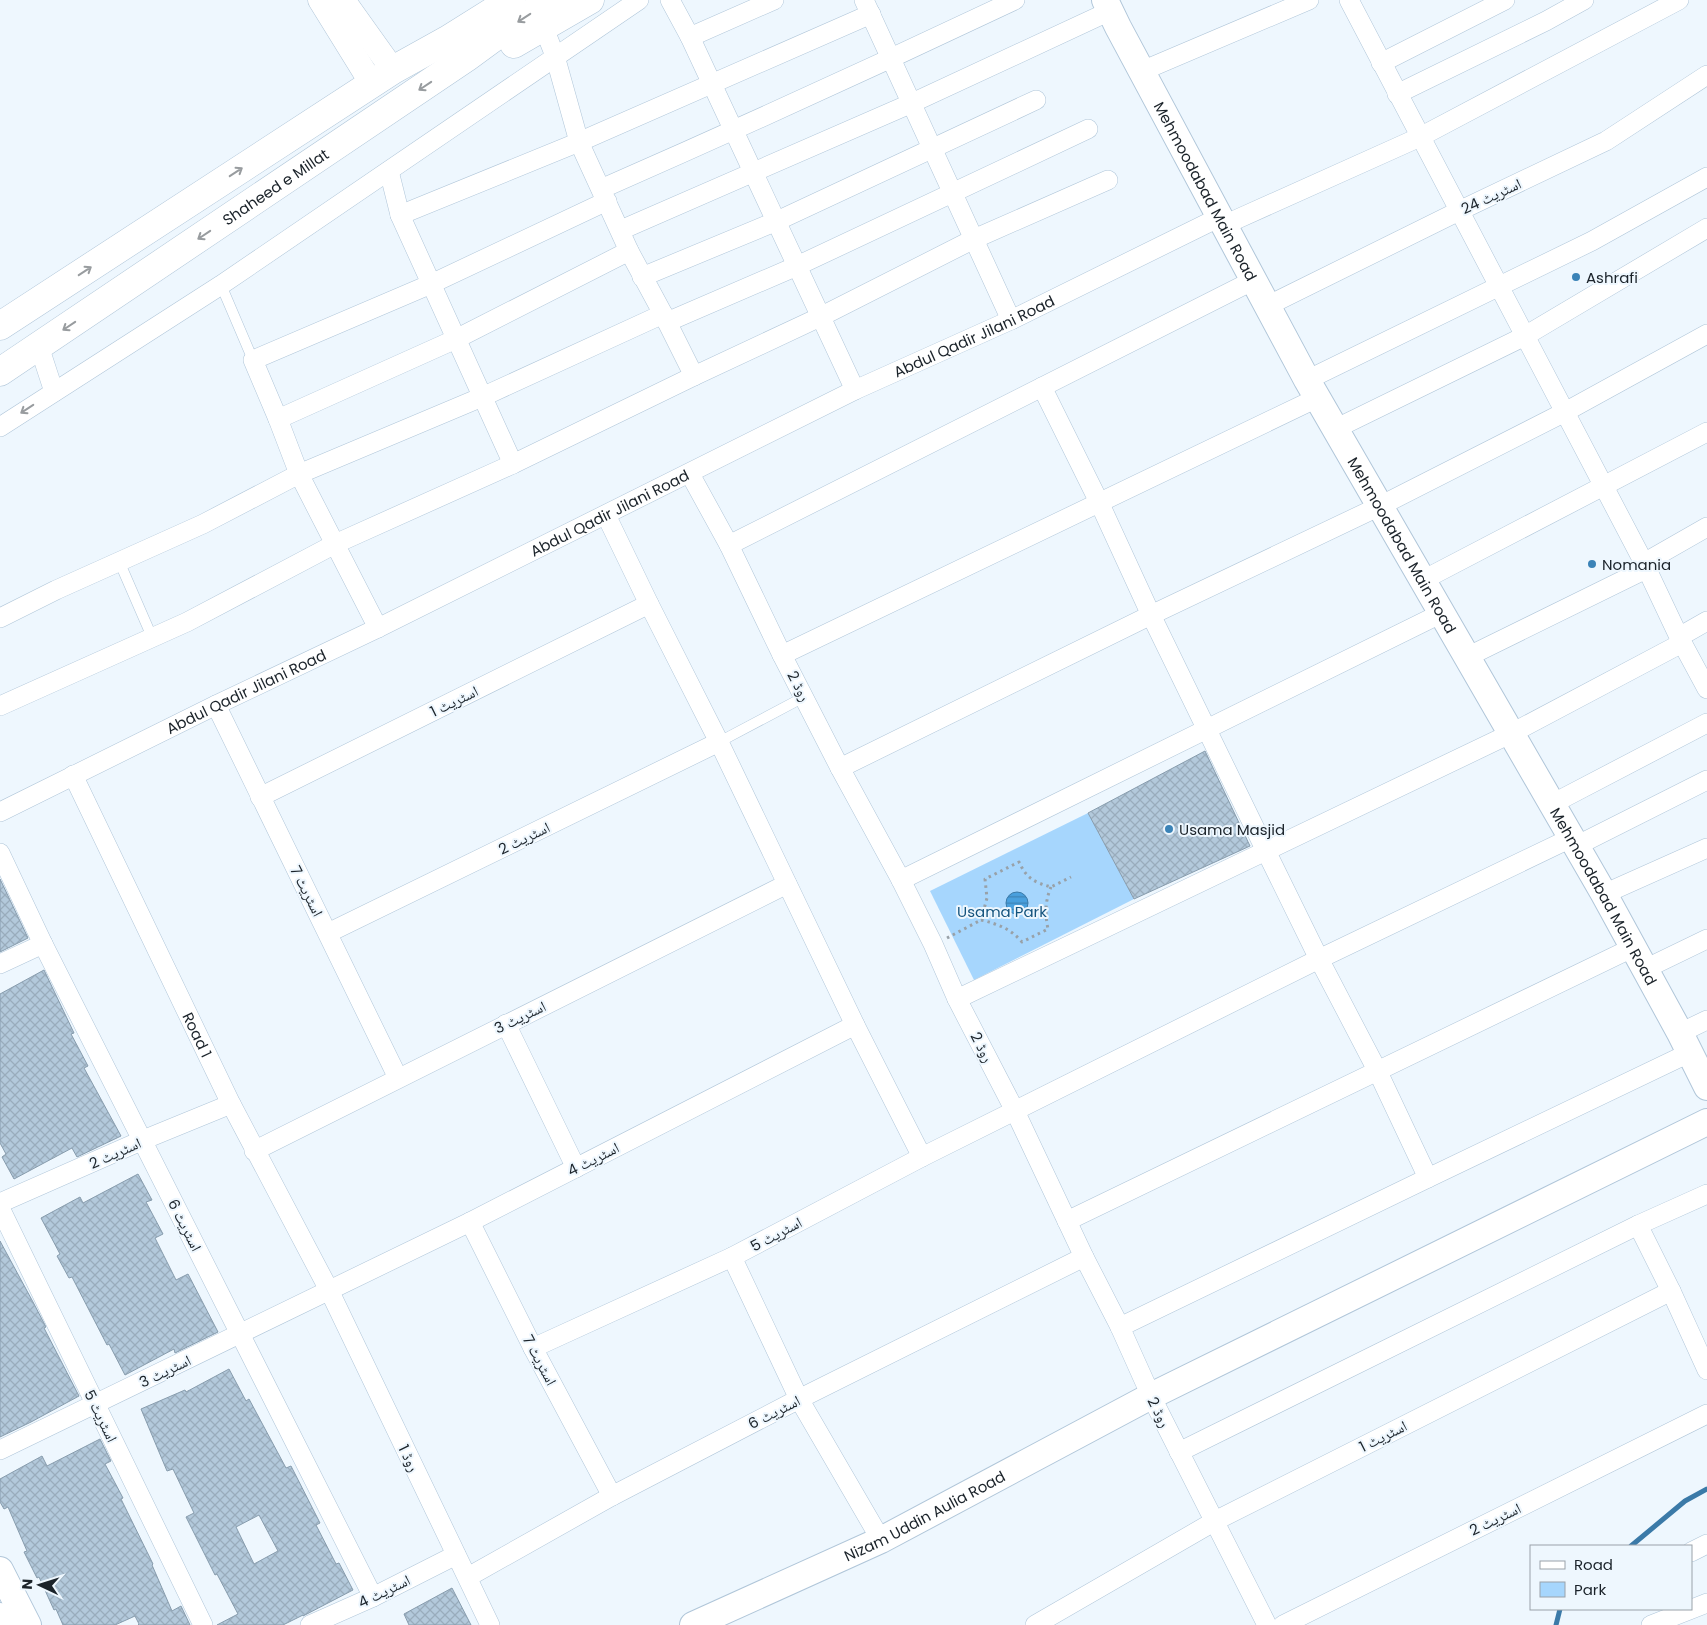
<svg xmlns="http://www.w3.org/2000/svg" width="1707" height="1625" font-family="Poppins,'Noto Naskh Arabic',sans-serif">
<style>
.park{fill:#a6d6fd}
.water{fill:url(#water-rules);stroke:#3b7aa8}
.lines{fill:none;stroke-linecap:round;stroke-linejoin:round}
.stream{stroke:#3b7aa8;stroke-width:5}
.building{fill:url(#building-cross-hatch);stroke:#879cad;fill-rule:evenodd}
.service-casing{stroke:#b0c6d9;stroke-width:11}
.minor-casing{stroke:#b0c6d9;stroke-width:20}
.tertiary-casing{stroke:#b0c6d9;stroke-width:25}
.secondary-casing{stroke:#b0c6d9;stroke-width:28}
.primary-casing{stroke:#b0c6d9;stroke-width:29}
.path{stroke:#98a1a8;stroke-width:3;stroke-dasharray:2.5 4;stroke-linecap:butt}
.service{stroke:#fff;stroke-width:10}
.minor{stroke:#fff;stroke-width:19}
.tertiary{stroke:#fff;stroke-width:24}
.secondary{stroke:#fff;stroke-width:26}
.primary{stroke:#fff;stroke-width:28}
.oneway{stroke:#989c9f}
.poi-dot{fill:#3b83b7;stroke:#eef7fe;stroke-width:2}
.labels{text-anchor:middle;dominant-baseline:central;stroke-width:4;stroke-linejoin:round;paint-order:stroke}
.street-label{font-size:15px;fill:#1b232a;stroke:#eef7fe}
.poi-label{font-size:15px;fill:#1b232a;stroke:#eef7fe;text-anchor:start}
.park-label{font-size:15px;fill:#15547e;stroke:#eef7fe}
</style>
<defs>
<pattern id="water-rules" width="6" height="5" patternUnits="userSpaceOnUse" patternTransform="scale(1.25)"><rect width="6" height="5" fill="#49a0de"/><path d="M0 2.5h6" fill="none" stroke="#3c82b4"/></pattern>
<pattern id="building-cross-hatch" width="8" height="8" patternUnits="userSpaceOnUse" patternTransform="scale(1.25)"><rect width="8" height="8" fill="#b3c9db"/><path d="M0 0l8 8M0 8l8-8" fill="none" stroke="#99acbc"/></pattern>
</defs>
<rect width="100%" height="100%" fill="#eef7fe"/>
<path class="park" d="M 1088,813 L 1134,899 L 974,980 L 930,891 Z"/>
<circle class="water" cx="1017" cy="903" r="11"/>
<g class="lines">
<g class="stream">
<path d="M 1631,1546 L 1685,1501 L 1707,1489"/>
<path d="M 1556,1625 L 1560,1609"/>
</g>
</g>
<g class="building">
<path d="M 1205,751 L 1250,846 L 1134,899 L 1088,813 Z"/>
<path d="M 0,879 L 28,938 L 0,952 Z"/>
<path d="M 44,970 L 74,1033 L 71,1034 L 88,1066 L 84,1068 L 121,1136 L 77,1157 L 72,1148 L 14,1179 L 2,1157 L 6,1154 L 0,1143 L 0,994 Z"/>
<path d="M 138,1174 L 152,1200 L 146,1202 L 163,1234 L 155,1238 L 176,1280 L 188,1274 L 218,1332 L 175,1353 L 174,1349 L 125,1375 L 109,1344 L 107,1345 L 72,1277 L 69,1278 L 57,1256 L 60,1254 L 41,1218 L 80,1197 L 83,1203 Z"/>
<path d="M 0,1241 L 33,1302 L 46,1327 L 44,1328 L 79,1396 L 31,1422 L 0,1437 Z"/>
<path d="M 229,1369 L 246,1401 L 249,1399 L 286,1468 L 291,1466 L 320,1523 L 316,1525 L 336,1564 L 339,1563 L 353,1590 L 303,1616 L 303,1615 L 283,1625 L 217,1625 L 238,1614 L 217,1574 L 215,1575 L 186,1517 L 194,1513 L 173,1469 L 167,1471 L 141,1409 L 185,1390 L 186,1392 ZM 259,1515 L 278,1551 L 254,1564 L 236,1527 Z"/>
<path d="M 100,1439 L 111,1461 L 105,1464 L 123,1498 L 121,1499 L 153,1564 L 152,1565 L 172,1611 L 181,1606 L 190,1625 L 138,1625 L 139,1624 L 135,1616 L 115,1625 L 63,1625 L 56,1609 L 54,1610 L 39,1577 L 37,1578 L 24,1552 L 27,1551 L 8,1507 L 4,1509 L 0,1502 L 0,1479 L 42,1456 L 47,1466 Z"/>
<path d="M 452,1588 L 471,1625 L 409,1625 L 404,1614 Z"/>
</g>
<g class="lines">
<defs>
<g id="service">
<path d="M 221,285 L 253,360"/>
<path d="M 119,561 L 152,637"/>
<path d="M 719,742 L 804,697"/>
</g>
<g id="minor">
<path d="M 670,0 L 690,37 L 855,390"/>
<path d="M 864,0 L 1011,320"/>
<path d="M 1349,0 L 1644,563 L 1679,637 L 1707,689"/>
<path d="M 544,28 L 555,56 L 579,142 L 629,251 L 663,314 L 694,376"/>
<path d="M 690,37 L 774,0"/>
<path d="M 1381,63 L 1505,0"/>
<path d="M 1142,71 L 1309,0"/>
<path d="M 1397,94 L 1546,21 L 1584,0"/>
<path d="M 389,171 L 400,215 L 513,464"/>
<path d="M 601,189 C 740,128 878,65 1015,0"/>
<path d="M 400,215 L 579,142 L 871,14"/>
<path d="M 1224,225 L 1420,137 L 1679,0"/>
<path d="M 621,230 L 912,103 L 1110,11"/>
<path d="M 642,277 L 777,221 L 1036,100"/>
<path d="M 1267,306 L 1459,211 L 1606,141 L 1707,75"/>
<path d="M 667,322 L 797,266 L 1088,129"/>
<path d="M 39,346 L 54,392"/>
<path d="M 1307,380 L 1592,241 L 1707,177"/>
<path d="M 1042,387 L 1099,502 L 1151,615 L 1266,851 L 1319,959 L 1377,1070 L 1428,1178"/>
<path d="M 278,419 L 456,339 L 629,251"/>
<path d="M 0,427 L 221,285 L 639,0"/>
<path d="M 1335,429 L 1525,336 L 1707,228"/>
<path d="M 690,474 L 729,545 L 782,655 L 840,768 L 901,880 L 933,944 L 957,999 L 1015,1111 L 1084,1257 L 1120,1327 L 1151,1396 L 1267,1625"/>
<path d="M 606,515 L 649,604 L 719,742 L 855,1025 L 922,1157"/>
<path d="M 729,545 L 1254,280"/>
<path d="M 1644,563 L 1707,527"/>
<path d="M 1423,580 L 1707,432"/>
<path d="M 0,618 L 56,590 L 203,524 L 299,474 L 482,397 L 663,314"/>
<path d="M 378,628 L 299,474 L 278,419 L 253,360 L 431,284 L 607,201"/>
<path d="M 1679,637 L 1707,621"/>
<path d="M 782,655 L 1317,398"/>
<path d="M 1467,657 L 1646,569"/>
<path d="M 216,705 L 398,1078"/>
<path d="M 0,706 L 187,622 L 335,544 L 513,464 L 694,376 L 820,317 L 974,239 L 1108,180"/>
<path d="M 840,768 L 1151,615 L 1380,506 L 1565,412 L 1707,334"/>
<path id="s1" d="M 73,775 L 231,1104 L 329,1290 L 490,1625"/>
<path d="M 260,797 L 649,604"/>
<path d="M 1552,804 L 1707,723"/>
<path id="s2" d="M 0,812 L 216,705 L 378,628 L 855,390 L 1011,320 L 1220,217"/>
<path d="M 1576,846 L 1707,780"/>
<path d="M 0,853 L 43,944 L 373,1597"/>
<path d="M 901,880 L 1442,613"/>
<path d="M 1604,894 L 1707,848"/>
<path d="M 328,933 L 719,742"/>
<path d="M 0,964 L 43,944"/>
<path d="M 1645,969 L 1707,939"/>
<path d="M 957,999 L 1512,733 L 1682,643"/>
<path d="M 506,1024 L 576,1168"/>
<path d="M 1680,1033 L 1707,1020"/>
<path d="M 254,1151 L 787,884"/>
<path d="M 0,1203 L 143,1140 L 231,1104"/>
<path d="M 0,1208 L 203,1625"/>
<path d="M 1067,1221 L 1632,948"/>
<path d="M 470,1222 L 533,1348 L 612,1496"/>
<path d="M 1638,1225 L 1671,1291 L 1707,1370"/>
<path d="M 732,1257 L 799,1399 L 881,1540"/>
<path d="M 1120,1327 L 1428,1178 L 1689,1053"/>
<path d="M 533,1348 L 732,1257 L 922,1157 L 1319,959 L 1571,838"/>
<path d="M 0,1450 L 470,1222 L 855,1025"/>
<path d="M 1179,1452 L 1638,1225 L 1707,1194"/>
<path d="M 1691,1552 L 1707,1544"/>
<path d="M 468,1577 L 612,1496 L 799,1399 L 1084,1257"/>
<path d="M 310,1625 L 373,1597 L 456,1555"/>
<path d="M 1035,1625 L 1215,1521 L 1671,1291"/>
<path d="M 1283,1625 L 1707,1414"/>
<path d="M 1651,1625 L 1707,1603"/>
</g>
<g id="tertiary">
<path d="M 320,0 L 372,84"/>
<path d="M 343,0 L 393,70"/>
</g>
<g id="secondary">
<path id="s3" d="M 1105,0 L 1118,27 L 1307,380 L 1604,894 L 1680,1033 L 1707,1087"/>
<path d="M 0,1570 L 28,1625"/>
<path d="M 0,1616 L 4,1625"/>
<path id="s4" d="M 693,1625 L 881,1540 L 1151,1396 L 1707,1122"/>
</g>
<g id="primary">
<path d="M 514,44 L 590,0"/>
<path d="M 0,326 L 393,70 L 447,40 L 511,0"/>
<path id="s5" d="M 0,372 L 466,58 L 496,36 L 551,0"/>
</g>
</defs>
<use href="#service" class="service-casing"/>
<use href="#minor" class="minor-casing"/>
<use href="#tertiary" class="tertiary-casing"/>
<use href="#secondary" class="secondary-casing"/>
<use href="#primary" class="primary-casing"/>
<g class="path">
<path d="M 981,920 C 998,924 1011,929 1022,942 L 1048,929 C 1045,914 1045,901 1051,887"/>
<path d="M 947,938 L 981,920 L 987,898 L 985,879 L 1019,862 C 1027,879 1034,882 1051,887 L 1071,877"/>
</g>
<use href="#service" class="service"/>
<use href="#minor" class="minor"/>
<use href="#tertiary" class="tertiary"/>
<use href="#secondary" class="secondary"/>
<use href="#primary" class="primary"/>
</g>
<defs><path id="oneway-shaft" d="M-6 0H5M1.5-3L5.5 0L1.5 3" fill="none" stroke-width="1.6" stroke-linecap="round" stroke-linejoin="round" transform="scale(1.25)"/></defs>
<g class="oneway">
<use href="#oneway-shaft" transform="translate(524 18) rotate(147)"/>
<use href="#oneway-shaft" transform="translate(425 86) rotate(146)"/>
<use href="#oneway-shaft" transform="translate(236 172) rotate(-33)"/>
<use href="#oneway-shaft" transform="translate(204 235) rotate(146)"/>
<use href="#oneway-shaft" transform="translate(85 271) rotate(-33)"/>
<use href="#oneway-shaft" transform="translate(69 326) rotate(146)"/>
<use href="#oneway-shaft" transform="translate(27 409) rotate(147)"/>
</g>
<g class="poi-dot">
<circle cx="1576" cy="277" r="5"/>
<circle cx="1592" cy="564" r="5"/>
<circle cx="1169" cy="829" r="5"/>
</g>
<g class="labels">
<g class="street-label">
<text stroke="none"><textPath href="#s5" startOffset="332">Shaheed e Millat</textPath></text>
<text stroke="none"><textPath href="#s3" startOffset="216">Mehmoodabad Main Road</textPath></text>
<text transform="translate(1491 196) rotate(-25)">اسٹریٹ 24</text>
<text stroke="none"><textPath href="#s2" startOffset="1084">Abdul Qadir Jilani Road</textPath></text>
<text stroke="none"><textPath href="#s2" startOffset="679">Abdul Qadir Jilani Road</textPath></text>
<text stroke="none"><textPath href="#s3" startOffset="621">Mehmoodabad Main Road</textPath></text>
<text transform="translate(799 686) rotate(62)">روڈ 2</text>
<text stroke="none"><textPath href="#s2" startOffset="274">Abdul Qadir Jilani Road</textPath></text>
<text transform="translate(454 701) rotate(-26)">اسٹریٹ 1</text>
<text transform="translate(524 838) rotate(-26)">اسٹریٹ 2</text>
<text transform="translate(307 891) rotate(63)">اسٹریٹ 7</text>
<text stroke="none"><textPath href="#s3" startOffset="1026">Mehmoodabad Main Road</textPath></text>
<text transform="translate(520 1017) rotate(-26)">اسٹریٹ 3</text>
<text stroke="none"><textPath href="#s1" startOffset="288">Road 1</textPath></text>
<text transform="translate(982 1047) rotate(63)">روڈ 2</text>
<text transform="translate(115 1153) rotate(-24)">اسٹریٹ 2</text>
<text transform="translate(593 1159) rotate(-27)">اسٹریٹ 4</text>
<text transform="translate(185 1225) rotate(63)">اسٹریٹ 6</text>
<text transform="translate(776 1234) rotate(-28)">اسٹریٹ 5</text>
<text transform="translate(540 1360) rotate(62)">اسٹریٹ 7</text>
<text transform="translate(165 1371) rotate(-26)">اسٹریٹ 3</text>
<text transform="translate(774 1412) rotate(-27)">اسٹریٹ 6</text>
<text transform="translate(1159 1412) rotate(64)">روڈ 2</text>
<text transform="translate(101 1416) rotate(64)">اسٹریٹ 5</text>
<text transform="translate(1383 1436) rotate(-27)">اسٹریٹ 1</text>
<text transform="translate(409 1458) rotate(64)">روڈ 1</text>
<text stroke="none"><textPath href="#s4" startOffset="256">Nizam Uddin Aulia Road</textPath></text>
<text transform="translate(1495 1519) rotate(-26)">اسٹریٹ 2</text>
<text transform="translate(384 1591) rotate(-26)">اسٹریٹ 4</text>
</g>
<g class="poi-label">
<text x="1586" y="277">Ashrafi</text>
<text x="1602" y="564">Nomania</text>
<text x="1179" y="829">Usama Masjid</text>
</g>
<g class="park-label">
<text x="1002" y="911">Usama Park</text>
</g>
</g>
<rect x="1530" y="1545" width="162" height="65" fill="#eef7fe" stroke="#9aa2a9"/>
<rect x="1540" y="1561" width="25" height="8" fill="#ffffff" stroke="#9aa2a9"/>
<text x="1574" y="1570" font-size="15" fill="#1b232a">Road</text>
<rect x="1540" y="1582" width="25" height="15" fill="#a6d6fd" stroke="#9aa2a9"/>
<text x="1574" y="1595" font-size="15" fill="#1b232a">Park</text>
<g transform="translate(40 1585) rotate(274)" stroke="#eef7fe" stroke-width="4" paint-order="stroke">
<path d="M0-4L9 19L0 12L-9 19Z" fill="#1b232a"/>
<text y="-8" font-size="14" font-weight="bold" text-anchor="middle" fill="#1b232a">N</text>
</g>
</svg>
